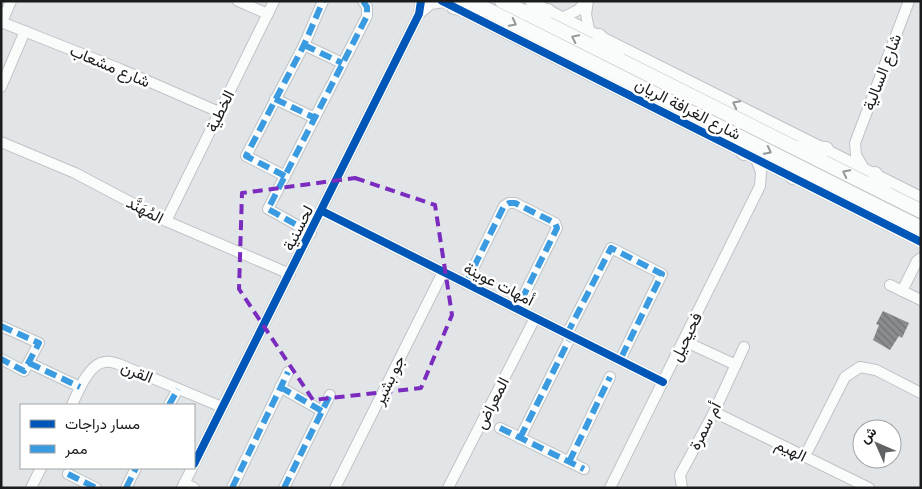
<svg xmlns="http://www.w3.org/2000/svg" width="922" height="489" font-family="'Roboto Condensed',Vazirmatn,sans-serif">
<style>
.building{fill:url(#building-back-hatch)}
.lines{fill:none;stroke-linecap:round;stroke-linejoin:round}
.street-casing{stroke:#c0c3c5;stroke-width:12}
.secondary-casing{stroke:#c0c3c5;stroke-width:16}
.street{stroke:#fafbfb;stroke-width:10}
.secondary{stroke:#fafbfb;stroke-width:14}
.quiet{stroke:#3b9be0;stroke-width:6;stroke-dasharray:12 6;stroke-linecap:butt}
.cycleway-casing{stroke:#fff;stroke-width:11}
.cycleway{stroke:#0057b8;stroke-width:8}
.oneway{stroke:#959798}
.marked{fill:none;stroke:#7b2cbf;stroke-width:4;stroke-dasharray:10 6;stroke-linejoin:round}
.labels{text-anchor:middle;dominant-baseline:central;stroke-width:5;stroke-linejoin:round;paint-order:stroke}
.street-label{font-size:16px;fill:#1a1c1e;stroke:#fff}
</style>
<defs>
<pattern id="building-back-hatch" width="6" height="6" patternUnits="userSpaceOnUse" patternTransform="scale(1.25)"><rect width="6" height="6" fill="#8b8c8d"/><path d="M-1 5l2 2M0 0l6 6M5-1l2 2" fill="none" stroke="#717273"/></pattern>
</defs>
<rect width="100%" height="100%" fill="#e1e5e7"/>
<path class="building" d="M 883,311 L 909,323 L 902,338 L 899,336 L 890,350 L 873,340 L 879,325 L 876,324 Z"/>
<g class="lines">
<defs>
<g id="street">
<path d="M 238,1 L 268,14"/>
<path d="M 442,1 L 921,242"/>
<path d="M 530,1 L 921,197"/>
<path d="M 588,1 L 586,14 L 589,30"/>
<path d="M 419,14 L 431,4 L 444,2"/>
<path d="M 564,17 L 578,10 L 586,1"/>
<path d="M 1,22 L 120,69 L 219,112"/>
<path d="M 2,22 L 11,1"/>
<path d="M 304,45 L 342,63"/>
<path d="M 1,87 L 25,31"/>
<path d="M 275,99 L 315,118"/>
<path d="M 1,142 L 75,173 L 166,221 L 290,274"/>
<path d="M 863,167 L 856,155 L 855,143 L 909,1"/>
<path d="M 285,176 L 246,156 L 304,45 L 323,1"/>
<path d="M 322,211 L 663,382"/>
<path d="M 166,221 L 274,1"/>
<path d="M 311,233 L 268,209 L 367,16 L 367,7 L 363,1"/>
<path d="M 466,283 L 504,206 L 509,203 L 515,203 L 555,223 L 557,228 L 517,309"/>
<path d="M 890,285 L 921,300"/>
<path d="M 902,291 L 917,261 L 921,258"/>
<path d="M 1,326 L 39,343 L 24,371 L 1,359"/>
<path d="M 567,334 L 611,248 L 662,274 L 620,360"/>
<path d="M 684,341 L 736,365"/>
<path d="M 29,363 L 80,387"/>
<path d="M 280,387 L 322,411"/>
<path d="M 72,405 C 78,392 89,363 105,362 C 110,361 116,363 121,365 L 222,407"/>
<path d="M 169,405 L 178,389"/>
<path d="M 714,412 L 869,488"/>
<path d="M 500,428 L 584,469"/>
<path d="M 520,438 L 571,336"/>
<path d="M 805,456 L 845,377 L 860,367 L 876,370 L 921,393"/>
<path d="M 569,462 L 610,377"/>
<path d="M 194,464 L 419,14 L 421,1"/>
<path d="M 68,474 L 96,488"/>
<path d="M 184,483 L 194,488"/>
<path d="M 31,488 L 41,468"/>
<path d="M 126,488 L 136,468"/>
<path d="M 182,488 L 192,468"/>
<path d="M 232,488 L 288,372"/>
<path d="M 284,488 L 330,395"/>
<path d="M 335,488 L 443,272"/>
<path d="M 448,488 L 535,318"/>
<path d="M 610,488 L 760,186 L 761,172 L 756,159"/>
<path d="M 682,488 L 680,475 L 714,412 L 744,347"/>
</g>
<g id="secondary">
<path d="M 470,1 L 921,228"/>
<path d="M 502,1 L 921,211"/>
<path d="M 454,7 L 481,10"/>
<path d="M 524,12 L 548,11"/>
<path d="M 599,36 L 617,55"/>
<path d="M 727,133 L 744,153"/>
<path d="M 802,147 L 826,149"/>
<path d="M 875,174 L 886,193"/>
<path d="M 793,177 L 817,179"/>
</g>
</defs>
<use href="#street" class="street-casing"/>
<use href="#secondary" class="secondary-casing"/>
<use href="#street" class="street"/>
<use href="#secondary" class="secondary"/>
<g class="quiet">
<path d="M 304,45 L 342,63"/>
<path d="M 275,99 L 315,118"/>
<path d="M 285,176 L 246,156 L 304,45 L 323,1"/>
<path d="M 311,233 L 268,209 L 367,16 L 367,7 L 363,1"/>
<path d="M 466,283 L 504,206 L 509,203 L 515,203 L 555,223 L 557,228 L 517,309"/>
<path d="M 1,326 L 39,343 L 24,371 L 1,359"/>
<path d="M 567,334 L 611,248 L 662,274 L 620,360"/>
<path d="M 29,363 L 80,387"/>
<path d="M 280,387 L 322,411"/>
<path d="M 169,405 L 178,389"/>
<path d="M 500,428 L 584,469"/>
<path d="M 520,438 L 571,336"/>
<path d="M 569,462 L 610,377"/>
<path d="M 68,474 L 96,488"/>
<path d="M 126,488 L 136,468"/>
<path d="M 232,488 L 288,372"/>
<path d="M 284,488 L 330,395"/>
</g>
<defs>
<g id="cycleway">
<path d="M 442,1 L 921,242"/>
<path d="M 322,211 L 663,382"/>
<path d="M 194,464 L 419,14 L 421,1"/>
</g>
</defs>
<use href="#cycleway" class="cycleway-casing"/>
<use href="#cycleway" class="cycleway"/>
</g>
<defs><path id="oneway-chevron" d="M-2-3.5L2.5 0L-2 3.5" fill="none" stroke-width="1.6" stroke-linecap="round" stroke-linejoin="round" transform="scale(1.25)"/></defs>
<g class="oneway">
<use href="#oneway-chevron" transform="translate(513 23) rotate(27)"/>
<use href="#oneway-chevron" transform="translate(575 38) rotate(-154)"/>
<use href="#oneway-chevron" transform="translate(736 104) rotate(-153)"/>
<use href="#oneway-chevron" transform="translate(768 151) rotate(27)"/>
<use href="#oneway-chevron" transform="translate(846 173) rotate(-153)"/>
</g>
<path class="marked" d="M 355,178 L 435,205 L 452,315 L 421,388 L 313,400 L 239,289 L 242,193 Z"/>
<g class="labels">
<g class="street-label">
<text transform="translate(110 66) rotate(23)">شارع مشعاب</text>
<text transform="translate(882 72) rotate(-69)">شارع السالية</text>
<text transform="translate(688 109) rotate(27)">شارع الغرافة الريان</text>
<text transform="translate(220 111) rotate(-64)">الخطية</text>
<text transform="translate(145 210) rotate(27)">المُهَنَّد</text>
<text transform="translate(298 228) rotate(-63)">لحسنية</text>
<text transform="translate(499 284) rotate(27)">أمهات عوينة</text>
<text transform="translate(686 337) rotate(-64)">فحيحيل</text>
<text transform="translate(137 372) rotate(22)">القرن</text>
<text transform="translate(389 380) rotate(-64)">جو بشير</text>
<text transform="translate(492 403) rotate(-63)">المعراض</text>
<text transform="translate(705 426) rotate(-63)">أم سمرة</text>
<text transform="translate(791 450) rotate(26)">الهيم</text>
</g>
</g>
<rect width="922" height="489" fill="none" stroke="#1a1c1e" stroke-width="5"/>
<rect x="20" y="404" width="175" height="65" fill="#ffffff" stroke="#a3a4a5"/>
<rect x="30" y="420" width="25" height="8" fill="#0057b8" stroke="#a3a4a5"/>
<text x="65" y="429" font-size="15" fill="#1a1c1e">مسار دراجات</text>
<rect x="30" y="445" width="25" height="8" fill="#3b9be0" stroke="#a3a4a5"/>
<text x="65" y="454" font-size="15" fill="#1a1c1e">ممر</text>
<g transform="translate(877 444) rotate(315)"><circle r="24" fill="#ffffff" stroke="#a3a4a5"/>
<path d="M0-4L9 19L0 12L-9 19Z" fill="#606264"/>
<text y="-8" font-size="14" font-weight="bold" text-anchor="middle" fill="#1a1c1e">ش</text>
</g>
</svg>
